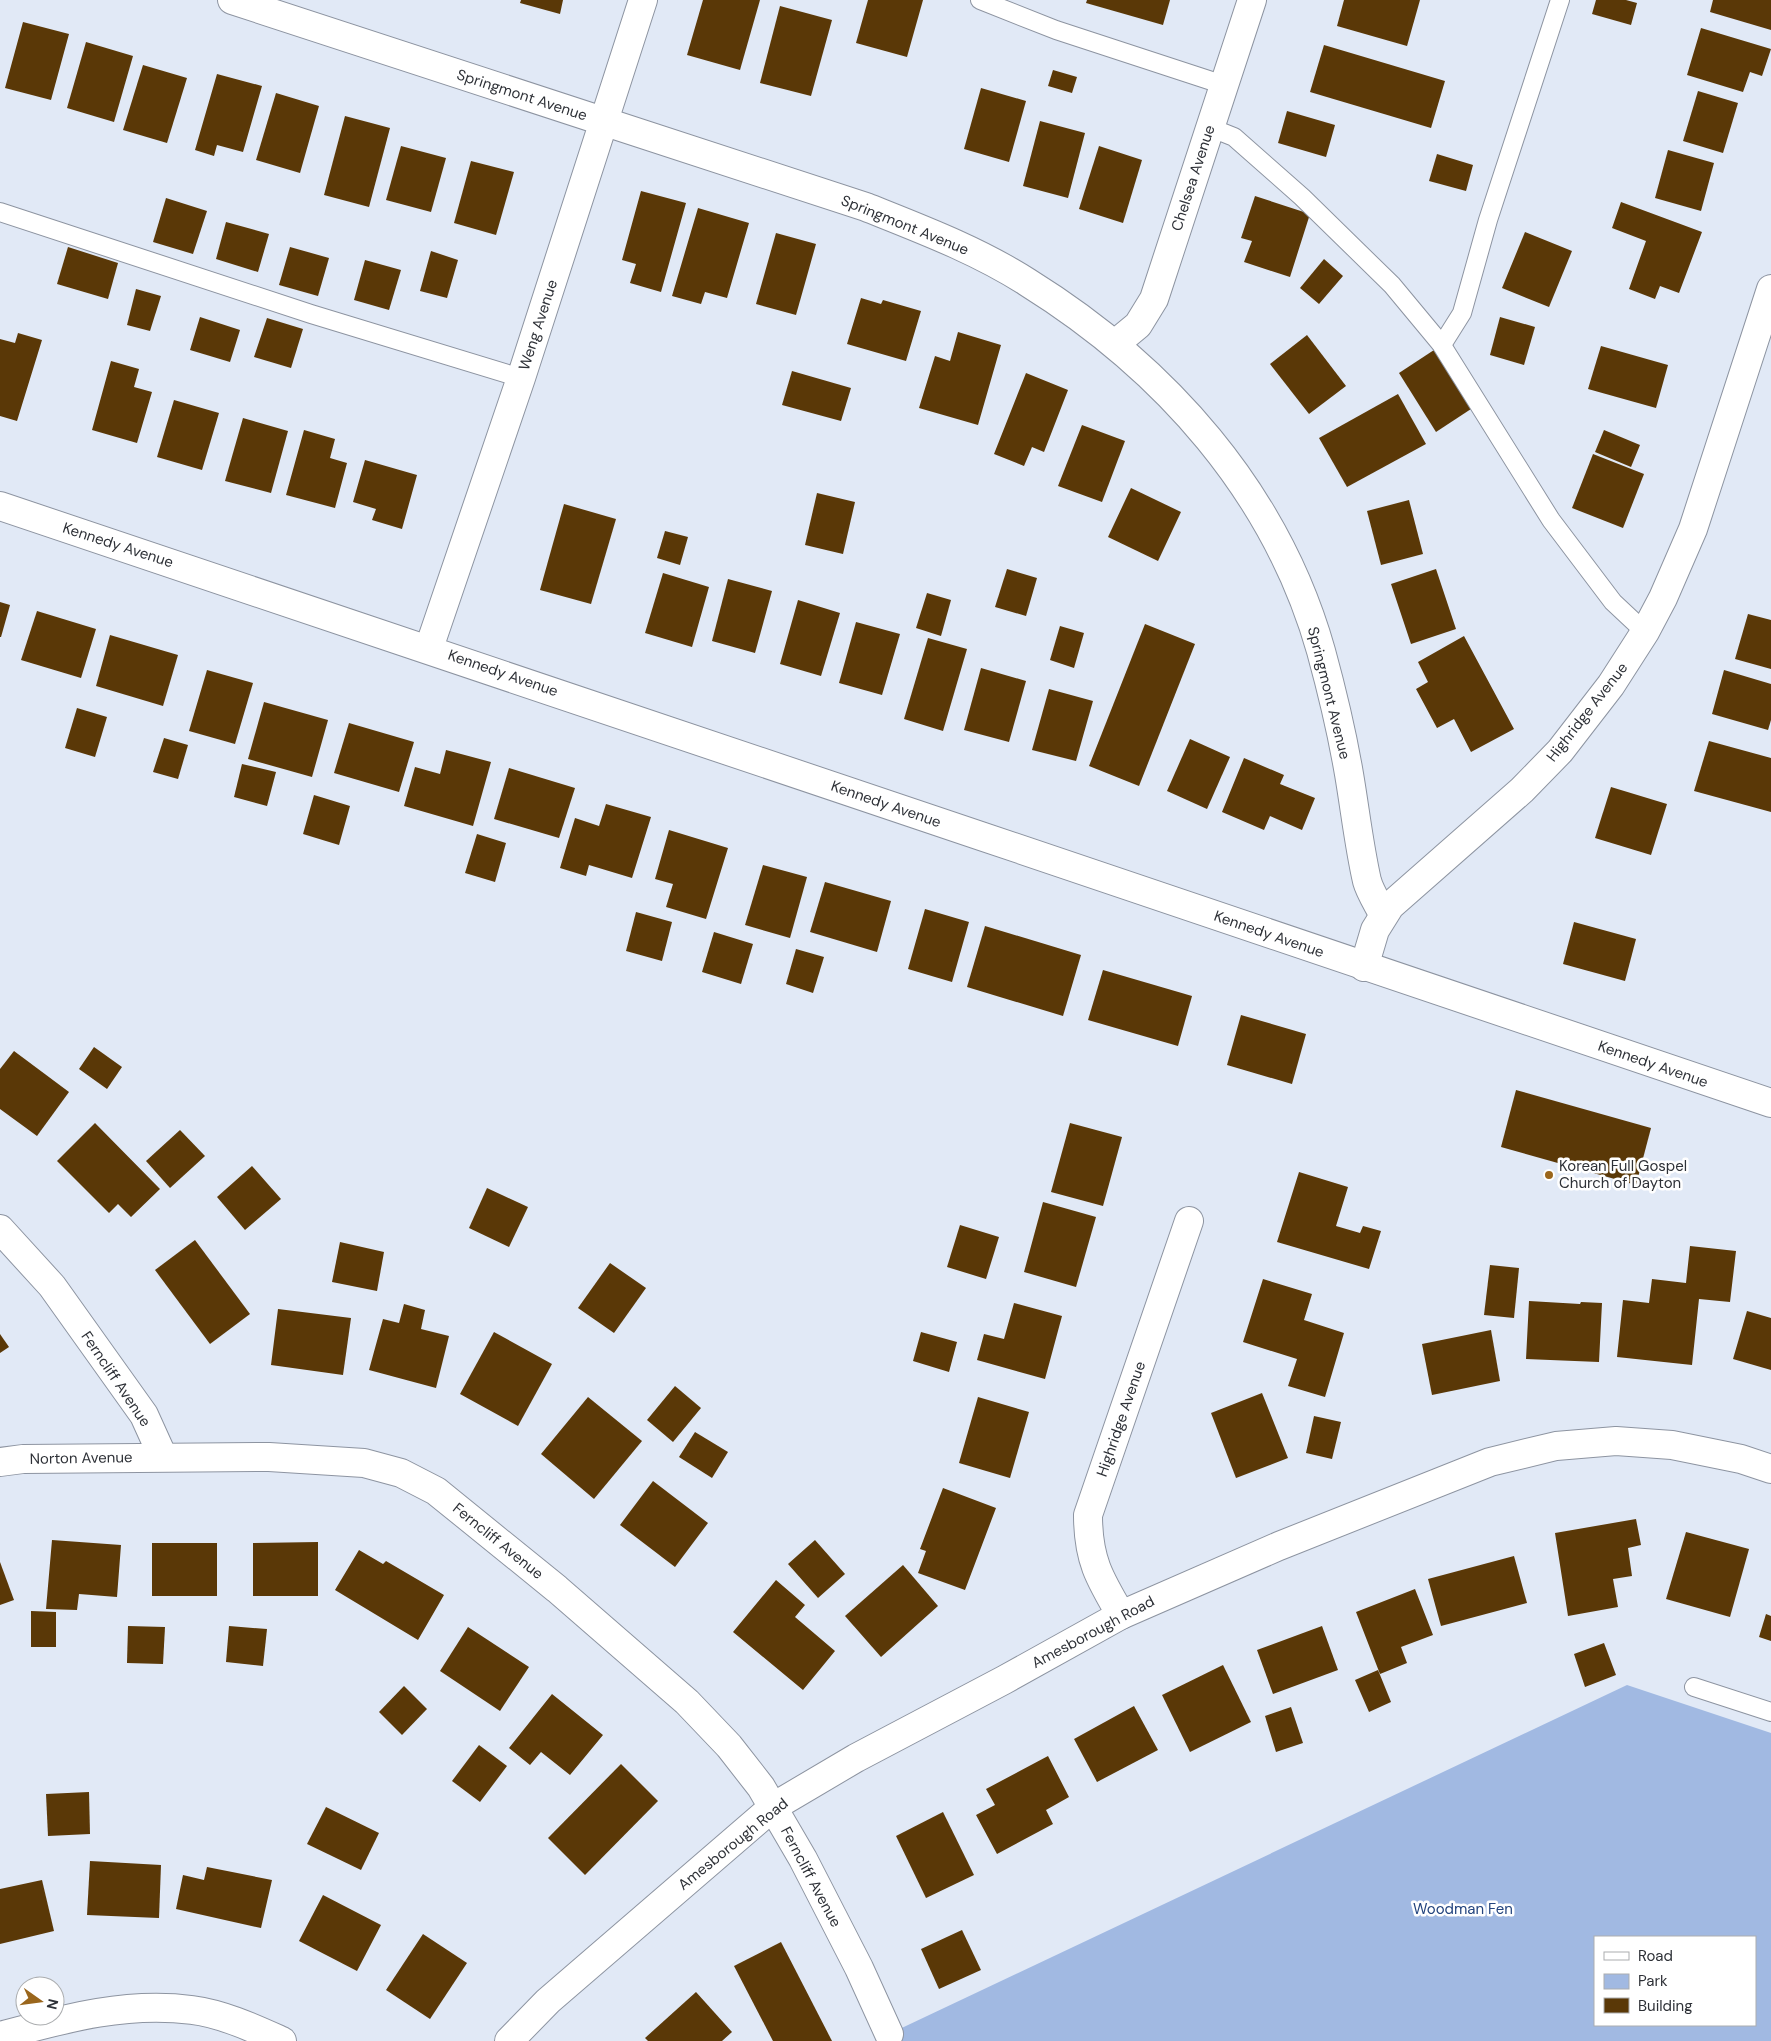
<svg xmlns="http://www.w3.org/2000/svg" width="1771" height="2041" font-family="'DM Sans',sans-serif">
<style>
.green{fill:#a1b9e2;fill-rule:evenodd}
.building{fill:#5a3807}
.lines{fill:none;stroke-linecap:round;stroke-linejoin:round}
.lane-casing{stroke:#8d94a1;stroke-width:20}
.street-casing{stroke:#8d94a1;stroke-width:30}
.lane{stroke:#fff;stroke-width:18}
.street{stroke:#fff;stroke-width:28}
.poi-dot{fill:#9a661c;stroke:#fff;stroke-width:2}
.labels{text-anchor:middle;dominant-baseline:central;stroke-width:5;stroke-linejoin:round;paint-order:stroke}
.street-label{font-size:15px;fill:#2e3137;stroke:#fff}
.poi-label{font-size:15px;fill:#2e3137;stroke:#fff;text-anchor:start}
.park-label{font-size:15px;fill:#23447e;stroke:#fff}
</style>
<rect width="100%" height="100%" fill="#e1e9f6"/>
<path class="green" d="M 1627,1685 L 1771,1733 L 1771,2041 L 882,2041 L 889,2034 ZM 1595,1937 L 1755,1937 L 1755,2025 L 1595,2025 Z"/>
<g class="building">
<path d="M 521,0 L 563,0 L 560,14 L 520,3 Z"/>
<path d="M 703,0 L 760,0 L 740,70 L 687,55 Z"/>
<path d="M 868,0 L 923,0 L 907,57 L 856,43 Z"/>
<path d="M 1087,0 L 1170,0 L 1163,25 L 1086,3 Z"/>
<path d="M 1344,0 L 1420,0 L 1407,46 L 1337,26 Z"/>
<path d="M 1596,0 L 1626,0 L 1637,3 L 1631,25 L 1592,14 Z"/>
<path d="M 1713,0 L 1771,0 L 1771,30 L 1710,12 Z"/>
<path d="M 780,6 L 832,20 L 811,96 L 760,83 Z"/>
<path d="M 23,22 L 69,34 L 51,100 L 5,88 Z"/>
<path d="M 1701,28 L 1771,49 L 1762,76 L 1750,72 L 1743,92 L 1687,75 Z"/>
<path d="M 86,42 L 133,56 L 114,122 L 67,108 Z"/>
<path d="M 1324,45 L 1445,81 L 1431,128 L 1310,92 Z"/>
<path d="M 143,65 L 187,78 L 167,143 L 123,130 Z"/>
<path d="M 1053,70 L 1077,77 L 1072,93 L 1048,86 Z"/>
<path d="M 217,74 L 262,86 L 243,152 L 217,145 L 214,156 L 195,150 Z"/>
<path d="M 981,88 L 1026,101 L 1009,162 L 964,149 Z"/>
<path d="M 1698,91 L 1738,103 L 1723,153 L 1683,141 Z"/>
<path d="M 276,93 L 319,106 L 300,173 L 256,160 Z"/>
<path d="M 1287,111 L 1335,125 L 1326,157 L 1278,143 Z"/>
<path d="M 345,116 L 390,128 L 369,207 L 324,195 Z"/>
<path d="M 1040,121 L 1085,133 L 1068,198 L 1023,186 Z"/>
<path d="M 401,146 L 446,158 L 431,212 L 386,200 Z"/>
<path d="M 1099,146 L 1142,160 L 1123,223 L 1079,209 Z"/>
<path d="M 1668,150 L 1714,163 L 1701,211 L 1655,198 Z"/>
<path d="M 1437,154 L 1473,165 L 1466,191 L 1429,181 Z"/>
<path d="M 471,161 L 514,172 L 496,235 L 454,223 Z"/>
<path d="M 641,191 L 686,203 L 661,292 L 630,283 L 636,264 L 622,260 Z"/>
<path d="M 1255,196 L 1310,214 L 1290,277 L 1244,262 L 1252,241 L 1241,238 Z"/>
<path d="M 166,198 L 207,211 L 193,254 L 153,242 Z"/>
<path d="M 1621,202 L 1702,232 L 1679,293 L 1660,286 L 1655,299 L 1629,289 L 1646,241 L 1612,228 Z"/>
<path d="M 698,208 L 749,223 L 727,298 L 705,292 L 701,304 L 672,296 Z"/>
<path d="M 226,222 L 269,234 L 258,272 L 216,259 Z"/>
<path d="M 1525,232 L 1572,251 L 1549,307 L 1502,288 Z"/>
<path d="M 776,233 L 816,244 L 796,315 L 756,304 Z"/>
<path d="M 68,247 L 118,263 L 108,299 L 57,284 Z"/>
<path d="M 290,247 L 329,258 L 318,296 L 279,285 Z"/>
<path d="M 431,251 L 458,260 L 447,298 L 420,291 Z"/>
<path d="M 1324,259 L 1343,276 L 1319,304 L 1300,288 Z"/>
<path d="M 365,260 L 401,270 L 389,310 L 354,300 Z"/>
<path d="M 136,289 L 161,296 L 150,331 L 127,325 Z"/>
<path d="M 861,298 L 881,304 L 883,300 L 921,311 L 906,361 L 847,344 Z"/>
<path d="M 200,317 L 240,330 L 230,362 L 190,350 Z"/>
<path d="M 1500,317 L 1535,327 L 1524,365 L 1490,355 Z"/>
<path d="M 267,318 L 303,329 L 291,368 L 254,357 Z"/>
<path d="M 958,332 L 1001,345 L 978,425 L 919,408 L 935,356 L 950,361 Z"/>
<path d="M 18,333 L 42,340 L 17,421 L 0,416 L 0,339 L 15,343 Z"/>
<path d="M 1307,335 L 1346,386 L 1309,414 L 1270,364 Z"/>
<path d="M 1601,346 L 1668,365 L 1656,408 L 1588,389 Z"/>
<path d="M 1434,350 L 1471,409 L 1436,432 L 1399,373 Z"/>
<path d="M 111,361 L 139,369 L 134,387 L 152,392 L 137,443 L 92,430 Z"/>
<path d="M 792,371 L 851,388 L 841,421 L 782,405 Z"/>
<path d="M 1026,373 L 1068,390 L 1044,452 L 1032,447 L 1024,466 L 994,454 Z"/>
<path d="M 1398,394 L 1426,444 L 1347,487 L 1319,438 Z"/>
<path d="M 174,400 L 219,413 L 202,470 L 157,457 Z"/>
<path d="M 243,418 L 288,431 L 271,493 L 225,481 Z"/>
<path d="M 1082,425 L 1125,441 L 1102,502 L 1058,486 Z"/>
<path d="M 304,430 L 335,439 L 330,458 L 347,463 L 335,508 L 286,495 Z"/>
<path d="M 1604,430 L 1640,445 L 1631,467 L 1595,452 Z"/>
<path d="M 1593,454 L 1644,474 L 1623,528 L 1572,508 Z"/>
<path d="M 365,460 L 417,475 L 402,529 L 372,520 L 376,509 L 353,502 Z"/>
<path d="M 1131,488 L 1181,512 L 1158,561 L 1108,537 Z"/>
<path d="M 817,493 L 855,502 L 843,554 L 805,545 Z"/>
<path d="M 1409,500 L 1423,554 L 1381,565 L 1367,511 Z"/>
<path d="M 564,504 L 616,519 L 591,604 L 540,590 Z"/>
<path d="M 665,531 L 688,537 L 680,565 L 657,558 Z"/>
<path d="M 1007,569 L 1037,578 L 1026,616 L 995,607 Z"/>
<path d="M 1436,569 L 1456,629 L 1411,644 L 1391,584 Z"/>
<path d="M 663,573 L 709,587 L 692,647 L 645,633 Z"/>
<path d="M 728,579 L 772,591 L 755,653 L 712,641 Z"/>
<path d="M 927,593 L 951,600 L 941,636 L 916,628 Z"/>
<path d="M 798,600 L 840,613 L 821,676 L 780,664 Z"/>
<path d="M 0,602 L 10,605 L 1,637 L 0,637 Z"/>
<path d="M 37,611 L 96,629 L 81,678 L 21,660 Z"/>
<path d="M 1748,614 L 1771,620 L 1771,669 L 1735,659 Z"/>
<path d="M 856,622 L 900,634 L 882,695 L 839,683 Z"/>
<path d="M 1145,624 L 1195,644 L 1139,786 L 1089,766 Z"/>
<path d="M 1060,626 L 1084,633 L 1074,668 L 1050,660 Z"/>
<path d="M 110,635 L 178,655 L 163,706 L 96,686 Z"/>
<path d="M 1464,636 L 1514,729 L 1471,752 L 1454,719 L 1437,728 L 1416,689 L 1428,682 L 1418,662 Z"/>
<path d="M 928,638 L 967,649 L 943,731 L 904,719 Z"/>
<path d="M 981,668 L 1026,681 L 1009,742 L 964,730 Z"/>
<path d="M 207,670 L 253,683 L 235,744 L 189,731 Z"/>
<path d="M 1724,670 L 1771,684 L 1771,720 L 1768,730 L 1712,714 Z"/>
<path d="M 1049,689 L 1093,701 L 1076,761 L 1032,750 Z"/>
<path d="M 264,702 L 328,720 L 312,777 L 248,759 Z"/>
<path d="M 77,708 L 107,717 L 95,757 L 65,748 Z"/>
<path d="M 349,723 L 414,742 L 399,792 L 334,773 Z"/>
<path d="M 164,738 L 188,745 L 178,779 L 153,772 Z"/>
<path d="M 1190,739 L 1230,757 L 1207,809 L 1167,791 Z"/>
<path d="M 1709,741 L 1771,758 L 1771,812 L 1694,791 Z"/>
<path d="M 446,750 L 491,762 L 473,826 L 404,806 L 415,767 L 440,774 Z"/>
<path d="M 1244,758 L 1284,775 L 1280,784 L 1315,798 L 1302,830 L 1270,816 L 1264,830 L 1222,812 Z"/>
<path d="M 242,764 L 276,772 L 267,806 L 234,797 Z"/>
<path d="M 509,768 L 575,788 L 559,838 L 494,819 Z"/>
<path d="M 1611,787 L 1667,804 L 1651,855 L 1595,838 Z"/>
<path d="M 314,795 L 350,806 L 339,845 L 303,834 Z"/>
<path d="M 606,804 L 651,817 L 632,878 L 589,865 L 586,876 L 560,868 L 575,818 L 599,826 Z"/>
<path d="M 669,830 L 728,848 L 706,919 L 666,907 L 673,884 L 655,879 Z"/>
<path d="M 477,834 L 506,843 L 495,882 L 465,873 Z"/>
<path d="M 763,865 L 807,877 L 790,938 L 745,925 Z"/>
<path d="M 825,882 L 891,901 L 877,952 L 810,932 Z"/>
<path d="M 925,909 L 969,922 L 952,982 L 908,969 Z"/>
<path d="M 636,912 L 672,922 L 662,961 L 626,951 Z"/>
<path d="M 1574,922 L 1636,939 L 1625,981 L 1563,964 Z"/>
<path d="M 985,926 L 1081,955 L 1063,1016 L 967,987 Z"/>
<path d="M 714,932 L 753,944 L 741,984 L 702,972 Z"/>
<path d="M 796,949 L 824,957 L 813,993 L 786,984 Z"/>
<path d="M 1103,970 L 1192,996 L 1178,1046 L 1088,1020 Z"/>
<path d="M 1241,1015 L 1306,1034 L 1292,1084 L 1227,1065 Z"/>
<path d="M 94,1047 L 122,1067 L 107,1089 L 79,1069 Z"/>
<path d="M 14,1051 L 69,1092 L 37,1136 L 0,1109 L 0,1069 Z"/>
<path d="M 1516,1090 L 1651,1128 L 1636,1185 L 1501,1147 Z"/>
<path d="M 95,1123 L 160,1189 L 131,1217 L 118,1204 L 109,1213 L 57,1161 Z"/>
<path d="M 1070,1123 L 1122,1137 L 1103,1206 L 1051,1192 Z"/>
<path d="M 180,1130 L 205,1156 L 170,1188 L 146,1161 Z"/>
<path d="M 252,1166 L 281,1199 L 245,1230 L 217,1197 Z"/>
<path d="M 1299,1172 L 1348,1187 L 1336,1226 L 1360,1233 L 1363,1226 L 1381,1231 L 1369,1269 L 1277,1242 Z"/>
<path d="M 487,1188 L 528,1207 L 509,1247 L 469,1228 Z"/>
<path d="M 1043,1202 L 1096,1217 L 1076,1287 L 1024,1272 Z"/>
<path d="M 960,1225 L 999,1237 L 986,1279 L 947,1267 Z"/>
<path d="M 195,1240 L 250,1314 L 210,1344 L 155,1270 Z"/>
<path d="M 340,1242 L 384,1252 L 377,1291 L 332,1282 Z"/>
<path d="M 1690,1246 L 1736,1251 L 1730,1302 L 1699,1299 L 1692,1365 L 1617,1357 L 1623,1300 L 1649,1303 L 1652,1279 L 1686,1283 Z"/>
<path d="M 610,1263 L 646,1288 L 614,1333 L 578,1308 Z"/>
<path d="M 1490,1265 L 1519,1268 L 1514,1318 L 1484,1315 Z"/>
<path d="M 1263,1279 L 1312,1294 L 1304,1320 L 1344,1333 L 1325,1397 L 1288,1386 L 1297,1359 L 1243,1342 Z"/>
<path d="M 1529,1301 L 1580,1304 L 1581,1302 L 1602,1303 L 1599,1362 L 1526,1359 Z"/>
<path d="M 1014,1303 L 1062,1316 L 1045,1379 L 977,1360 L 984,1334 L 1004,1339 Z"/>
<path d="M 404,1304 L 425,1310 L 421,1329 L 449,1336 L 436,1388 L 369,1370 L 383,1319 L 399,1323 Z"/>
<path d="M 278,1309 L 351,1318 L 343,1375 L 271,1365 Z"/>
<path d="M 1747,1311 L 1771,1318 L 1771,1370 L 1733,1359 Z"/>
<path d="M 1491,1330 L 1500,1381 L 1432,1395 L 1422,1344 Z"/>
<path d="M 494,1332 L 552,1364 L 518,1426 L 460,1394 Z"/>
<path d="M 921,1332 L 957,1342 L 949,1372 L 913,1361 Z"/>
<path d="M 0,1334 L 9,1347 L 0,1353 Z"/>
<path d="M 675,1386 L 701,1408 L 673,1442 L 647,1420 Z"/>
<path d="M 1262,1393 L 1288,1458 L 1236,1478 L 1211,1413 Z"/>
<path d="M 588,1397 L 642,1441 L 594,1499 L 541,1454 Z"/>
<path d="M 978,1397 L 1029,1412 L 1010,1478 L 959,1463 Z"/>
<path d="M 1314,1416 L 1341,1422 L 1332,1459 L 1306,1453 Z"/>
<path d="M 695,1432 L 728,1452 L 712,1478 L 679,1457 Z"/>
<path d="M 653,1481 L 708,1523 L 675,1567 L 620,1525 Z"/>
<path d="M 943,1488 L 996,1508 L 965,1590 L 918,1573 L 926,1551 L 920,1549 Z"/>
<path d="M 1636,1519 L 1641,1545 L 1628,1548 L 1632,1576 L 1613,1579 L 1618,1607 L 1568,1616 L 1555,1533 Z"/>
<path d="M 1686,1532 L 1749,1549 L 1730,1617 L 1666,1599 Z"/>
<path d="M 52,1540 L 121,1545 L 117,1597 L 79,1594 L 77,1610 L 46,1609 Z"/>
<path d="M 815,1540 L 845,1574 L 818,1598 L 788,1564 Z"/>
<path d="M 318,1542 L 318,1596 L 253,1596 L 253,1543 Z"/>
<rect x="152" y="1543" width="65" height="53"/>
<path d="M 359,1550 L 383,1564 L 386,1561 L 444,1595 L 418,1640 L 335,1590 Z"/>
<path d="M 1514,1556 L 1527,1603 L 1441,1626 L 1428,1579 Z"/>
<path d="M 0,1562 L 14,1600 L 0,1605 Z"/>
<path d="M 903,1565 L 938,1606 L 881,1657 L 845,1616 Z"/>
<path d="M 776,1580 L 805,1605 L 795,1617 L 835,1651 L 803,1690 L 733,1632 Z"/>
<path d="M 1415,1589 L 1433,1635 L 1401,1647 L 1407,1663 L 1380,1674 L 1356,1612 Z"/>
<path d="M 31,1611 L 56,1612 L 56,1647 L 31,1647 Z"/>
<path d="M 1766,1614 L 1771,1616 L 1771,1641 L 1759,1637 Z"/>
<path d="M 128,1626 L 165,1627 L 163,1664 L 127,1663 Z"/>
<path d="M 229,1626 L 267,1629 L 263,1666 L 226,1662 Z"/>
<path d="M 1322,1626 L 1338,1670 L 1273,1694 L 1257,1650 Z"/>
<path d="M 468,1627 L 529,1667 L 500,1711 L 440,1671 Z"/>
<path d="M 1604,1643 L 1616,1675 L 1585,1687 L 1574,1654 Z"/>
<path d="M 1223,1665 L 1251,1722 L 1190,1752 L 1162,1695 Z"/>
<path d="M 1378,1670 L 1391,1702 L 1369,1712 L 1355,1680 Z"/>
<path d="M 404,1686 L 427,1709 L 402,1735 L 379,1712 Z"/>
<path d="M 552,1694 L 603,1735 L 570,1775 L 541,1752 L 530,1765 L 509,1748 Z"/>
<path d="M 1134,1706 L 1158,1750 L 1097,1782 L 1074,1739 Z"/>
<path d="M 1291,1707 L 1303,1743 L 1276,1752 L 1265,1716 Z"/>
<path d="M 479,1745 L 507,1766 L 480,1802 L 452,1781 Z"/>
<path d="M 1048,1756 L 1069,1797 L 1046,1810 L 1053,1824 L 997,1854 L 976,1815 L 995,1805 L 986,1789 Z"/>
<path d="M 621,1764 L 658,1801 L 585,1875 L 548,1838 Z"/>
<path d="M 89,1792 L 90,1834 L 48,1836 L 46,1794 Z"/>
<path d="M 326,1807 L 379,1833 L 361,1870 L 307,1844 Z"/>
<path d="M 943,1812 L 974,1875 L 926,1898 L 896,1836 Z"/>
<path d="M 90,1861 L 161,1865 L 159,1918 L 87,1915 Z"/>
<path d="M 207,1867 L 272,1880 L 261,1928 L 176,1909 L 183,1875 L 204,1880 Z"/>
<path d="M 42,1880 L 54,1931 L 0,1944 L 0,1889 Z"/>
<path d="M 323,1895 L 381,1925 L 357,1971 L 299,1941 Z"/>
<path d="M 962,1930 L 981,1970 L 939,1989 L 921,1949 Z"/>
<path d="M 423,1934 L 467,1963 L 430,2019 L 386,1990 Z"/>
<path d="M 781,1942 L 832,2041 L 773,2041 L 734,1966 Z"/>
<path d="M 696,1992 L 732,2032 L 722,2041 L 648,2041 L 645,2038 Z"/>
</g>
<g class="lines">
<defs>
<g id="lane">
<path d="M 980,0 L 1056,30 L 1224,85"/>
<path d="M 1209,127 L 1234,137 L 1302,197 L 1392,285 L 1441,344 L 1551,520 L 1613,602 L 1645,632"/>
<path d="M 0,212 L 311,314 L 521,378"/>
<path d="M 1441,344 L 1445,340 L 1462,313 L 1488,220 L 1560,0"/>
<path d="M 1694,1687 L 1771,1712"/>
</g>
<g id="street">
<path d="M 232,0 L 866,207 C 921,229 977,250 1027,282 C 1165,368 1276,492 1321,651 C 1332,691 1342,733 1349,774 C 1355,809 1359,846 1367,881 C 1370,892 1378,904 1383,914"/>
<path d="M 1115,344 L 1138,325 L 1154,299 L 1252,0"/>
<path d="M 0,506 C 592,702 1180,905 1771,1103"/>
<path d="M 429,648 L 521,378 L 643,0"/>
<path d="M 1364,967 L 1375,930 L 1390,906 L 1522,790 L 1560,751 L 1611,685 L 1645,632 L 1663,598 L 1693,529 L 1771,289"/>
<path d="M 0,1229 L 52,1286 L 144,1415 L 163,1457"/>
<path d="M 0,1462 L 23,1459 L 269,1457 L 364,1463 L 401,1473 L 436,1491 L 557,1589 L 687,1702 L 729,1746 L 761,1787 L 803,1859 L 859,1968 L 889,2034"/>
<path d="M 1121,1615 C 1099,1578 1088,1559 1088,1515 L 1189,1221"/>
<path d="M 0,2036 C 63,2019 126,2001 192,2010 C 223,2014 253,2028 282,2041"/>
<path d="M 509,2041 L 548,2001 L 773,1807 L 856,1758 L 1004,1680 L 1121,1615 L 1279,1546 L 1490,1462 L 1556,1446 L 1616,1441 L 1672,1445 L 1741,1459 L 1771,1469"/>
</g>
</defs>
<use href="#lane" class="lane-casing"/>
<use href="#street" class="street-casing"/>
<use href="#lane" class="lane"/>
<use href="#street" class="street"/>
</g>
<circle class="poi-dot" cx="1549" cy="1175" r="5"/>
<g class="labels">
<g class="street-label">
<text transform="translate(522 95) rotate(18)">Springmont Avenue</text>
<text transform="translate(1193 178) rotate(-72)">Chelsea Avenue</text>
<text transform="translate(905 225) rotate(22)">Springmont Avenue</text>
<text transform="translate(538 325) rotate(-72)">Weng Avenue</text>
<text transform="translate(118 545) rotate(18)">Kennedy Avenue</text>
<text transform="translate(503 673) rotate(19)">Kennedy Avenue</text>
<text transform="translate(1329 693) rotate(76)">Springmont Avenue</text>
<text transform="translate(1587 712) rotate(-52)">Highridge Avenue</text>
<text transform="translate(886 804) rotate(19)">Kennedy Avenue</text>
<text transform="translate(1269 934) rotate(19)">Kennedy Avenue</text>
<text transform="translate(1653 1064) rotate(19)">Kennedy Avenue</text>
<text transform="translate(116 1379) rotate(56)">Ferncliff Avenue</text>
<text transform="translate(1121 1419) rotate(-71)">Highridge Avenue</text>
<text transform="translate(81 1458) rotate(-1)">Norton Avenue</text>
<text transform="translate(498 1541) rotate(39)">Ferncliff Avenue</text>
<text transform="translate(1093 1632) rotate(-28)">Amesborough Road</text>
<text transform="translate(733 1844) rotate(-39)">Amesborough Road</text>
<text transform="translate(811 1877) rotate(62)">Ferncliff Avenue</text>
</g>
<g class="poi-label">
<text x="1559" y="1166">Korean Full Gospel<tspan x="1559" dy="17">Church of Dayton</tspan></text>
</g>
<g class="park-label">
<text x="1463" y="1909">Woodman Fen</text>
</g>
</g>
<rect x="1594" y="1936" width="162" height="90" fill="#ffffff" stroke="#abadaf"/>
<rect x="1604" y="1952" width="25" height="8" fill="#ffffff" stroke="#abadaf"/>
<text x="1638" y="1961" font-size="15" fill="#2e3137">Road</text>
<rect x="1604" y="1974" width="25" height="15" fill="#a1b9e2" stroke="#abadaf"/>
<text x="1638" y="1986" font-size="15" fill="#2e3137">Park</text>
<rect x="1604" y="1998" width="25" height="15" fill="#5a3807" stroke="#abadaf"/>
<text x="1638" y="2011" font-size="15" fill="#2e3137">Building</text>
<g transform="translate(40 2001) rotate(104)"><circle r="24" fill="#ffffff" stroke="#abadaf"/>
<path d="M0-4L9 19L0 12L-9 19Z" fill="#9a661c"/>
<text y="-8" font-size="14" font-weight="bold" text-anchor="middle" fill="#2e3137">N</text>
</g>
</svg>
